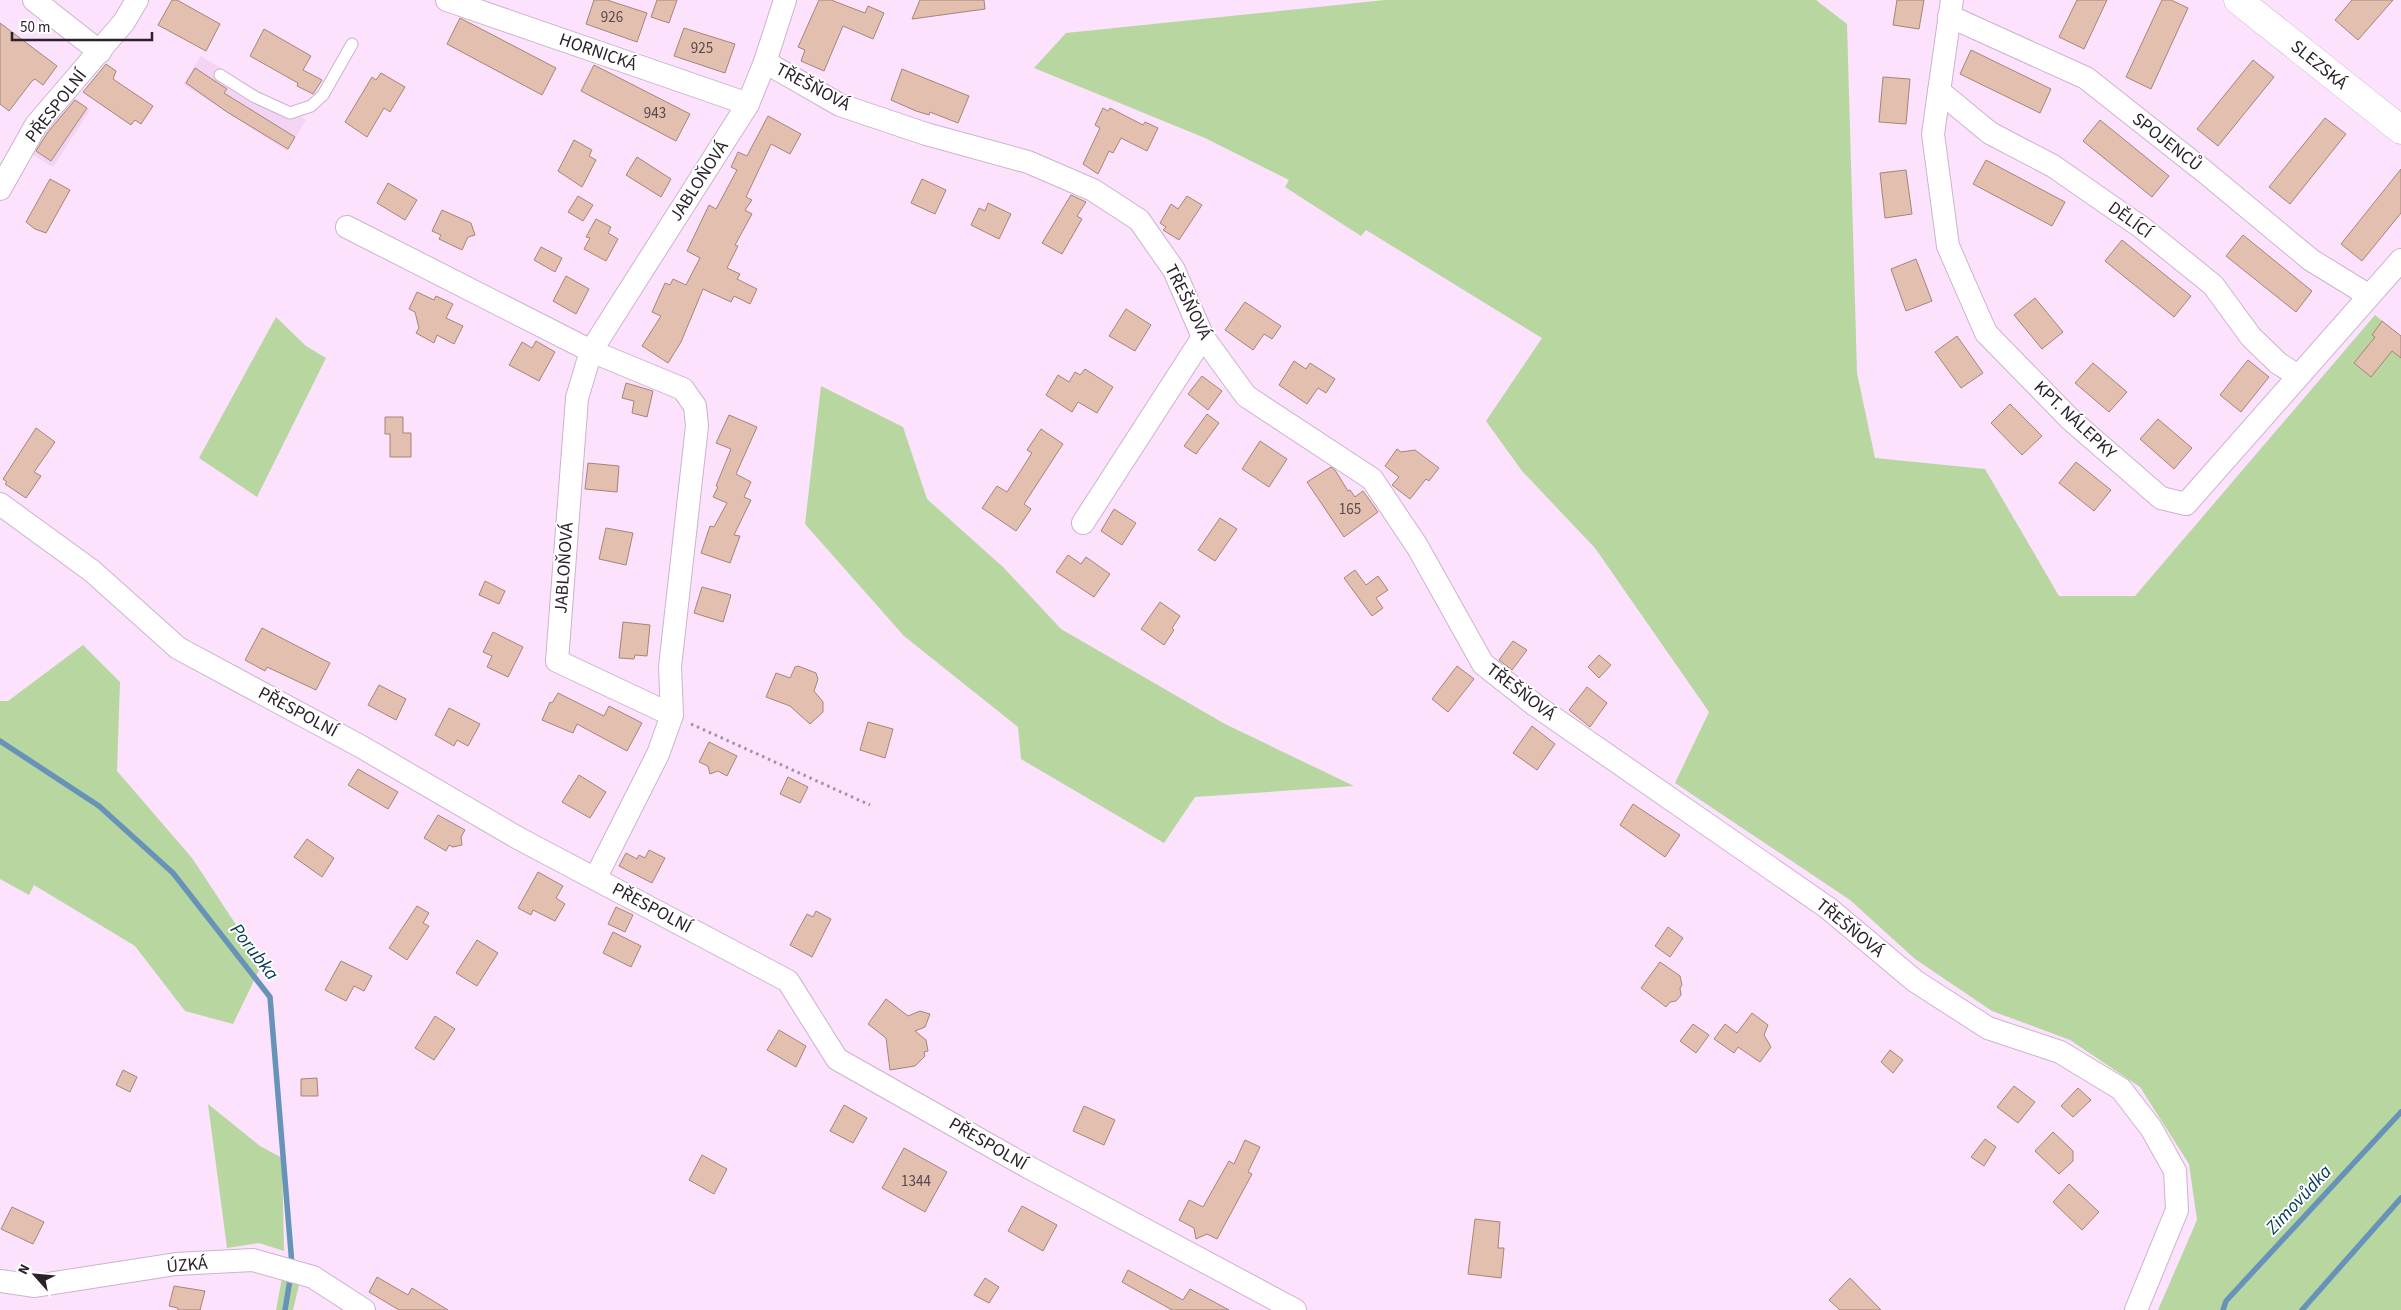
<svg xmlns="http://www.w3.org/2000/svg" width="2401" height="1310" font-family="'Source Sans 3',sans-serif">
<style>
.built{fill:#f3d4f5}
.green{fill:#b7d6a0}
.lines{fill:none;stroke-linecap:round;stroke-linejoin:round}
.stream{stroke:#6793b8;stroke-width:5.5}
.building{fill:#e2bfaf;stroke:#a68577}
.lane-casing{stroke:#ccb3cd;stroke-width:13}
.street-casing{stroke:#ccb3cd;stroke-width:24}
.secondary-casing{stroke:#ccb3cd;stroke-width:29}
.path{stroke:#a591a5;stroke-width:3;stroke-dasharray:2.5 4;stroke-linecap:butt}
.lane{stroke:#fff;stroke-width:11}
.street{stroke:#fff;stroke-width:22}
.secondary{stroke:#fff;stroke-width:28}
.labels{text-anchor:middle;dominant-baseline:central;stroke-width:4;stroke-linejoin:round;paint-order:stroke}
.number-label{font-size:15px;fill:#59484c}
.street-label{font-size:18px;fill:#2b212b;stroke:#fff}
.water-label{font-size:19px;font-style:italic;fill:#003957;stroke:#fff}
</style>
<rect width="100%" height="100%" fill="#fce2fd"/>
<g class="built">
<path d="M 201,56 L 306,120 L 287,151 L 183,84 Z"/>
<path d="M 71,96 L 90,110 L 53,167 L 30,153 Z"/>
</g>
<g class="green">
<path d="M 1385,0 L 1816,0 L 1847,24 L 1857,373 L 1875,458 L 1985,469 L 2059,596 L 2135,596 L 2375,315 L 2401,336 L 2401,1310 L 2158,1310 L 2197,1220 L 2189,1164 L 2140,1087 L 2070,1040 L 1992,1011 L 1915,959 L 1850,900 L 1675,783 L 1709,712 L 1595,548 L 1522,471 L 1486,421 L 1542,338 L 1366,230 L 1361,236 L 1285,187 L 1289,180 L 1205,138 L 1034,68 L 1066,33 Z"/>
<path d="M 276,317 L 306,346 L 326,358 L 257,497 L 199,458 Z"/>
<path d="M 821,386 L 903,427 L 927,499 L 1004,568 L 1061,629 L 1225,724 L 1354,786 L 1195,797 L 1164,843 L 1021,759 L 1018,727 L 904,636 L 805,524 Z"/>
<path d="M 83,645 L 120,682 L 117,771 L 192,858 L 262,964 L 233,1024 L 185,1011 L 135,946 L 34,885 L 29,895 L 0,879 L 0,701 L 8,701 Z"/>
<path d="M 208,1104 L 260,1146 L 282,1158 L 284,1251 L 259,1243 L 227,1248 Z"/>
<path d="M 282,1278 L 299,1285 L 293,1310 L 276,1310 Z"/>
</g>
<g class="lines">
<g class="stream">
<path d="M 0,741 L 99,806 L 173,873 L 270,997 L 292,1265"/>
<path d="M 285,1310 L 291,1274"/>
<path d="M 2223,1310 L 2226,1301 L 2401,1112"/>
<path d="M 2302,1310 L 2401,1198"/>
</g>
</g>
<g class="building">
<path d="M 172,0 L 177,0 L 220,24 L 206,51 L 158,25 Z"/>
<path d="M 594,0 L 607,0 L 647,13 L 637,42 L 586,24 Z"/>
<path d="M 657,0 L 677,0 L 669,23 L 651,17 Z"/>
<path d="M 819,0 L 831,0 L 865,13 L 868,6 L 884,13 L 873,39 L 843,26 L 824,71 L 801,61 L 805,50 L 798,47 Z"/>
<path d="M 920,0 L 984,0 L 985,9 L 912,19 Z"/>
<path d="M 1897,0 L 1924,0 L 1919,29 L 1893,25 Z"/>
<path d="M 2077,0 L 2107,0 L 2084,49 L 2059,37 Z"/>
<path d="M 2162,0 L 2171,0 L 2188,8 L 2151,89 L 2126,77 Z"/>
<path d="M 2352,0 L 2393,0 L 2358,40 L 2335,20 Z"/>
<path d="M 460,18 L 556,68 L 542,95 L 447,44 Z"/>
<path d="M 0,23 L 57,66 L 43,85 L 35,79 L 32,81 L 9,111 L 0,104 Z"/>
<path d="M 684,28 L 735,44 L 725,73 L 674,56 Z"/>
<path d="M 264,29 L 311,56 L 303,70 L 322,80 L 313,94 L 297,86 L 298,83 L 250,56 Z"/>
<path d="M 1971,50 L 2051,89 L 2040,113 L 1960,74 Z"/>
<path d="M 2253,60 L 2274,77 L 2218,146 L 2197,129 Z"/>
<path d="M 106,64 L 116,71 L 113,79 L 153,106 L 141,124 L 135,120 L 131,125 L 83,92 Z"/>
<path d="M 594,65 L 690,114 L 676,141 L 581,91 Z"/>
<path d="M 195,68 L 227,89 L 224,93 L 295,137 L 288,149 L 227,112 L 186,83 Z"/>
<path d="M 902,69 L 969,96 L 958,123 L 930,112 L 929,115 L 916,111 L 891,100 Z"/>
<path d="M 381,73 L 405,87 L 390,112 L 384,108 L 367,137 L 345,122 L 372,77 L 376,80 Z"/>
<path d="M 1883,77 L 1910,79 L 1906,124 L 1879,122 Z"/>
<path d="M 75,100 L 87,108 L 51,161 L 36,151 L 48,132 Z"/>
<path d="M 1103,108 L 1108,111 L 1110,108 L 1143,125 L 1145,122 L 1158,128 L 1147,151 L 1121,138 L 1113,153 L 1109,151 L 1098,174 L 1083,164 L 1100,128 L 1095,125 Z"/>
<path d="M 768,116 L 801,134 L 790,154 L 771,144 L 746,197 L 752,200 L 745,210 L 752,214 L 735,245 L 738,246 L 727,268 L 740,274 L 737,279 L 757,289 L 750,304 L 734,296 L 731,302 L 703,289 L 681,342 L 668,363 L 642,346 L 661,316 L 652,312 L 665,283 L 670,285 L 673,279 L 686,285 L 700,258 L 687,251 L 709,205 L 716,209 L 737,170 L 731,167 L 738,152 L 747,156 Z"/>
<path d="M 2325,118 L 2346,134 L 2290,204 L 2269,187 Z"/>
<path d="M 2100,120 L 2169,176 L 2152,197 L 2083,141 Z"/>
<path d="M 574,140 L 592,150 L 589,156 L 596,160 L 582,187 L 558,171 Z"/>
<path d="M 637,157 L 671,179 L 661,197 L 626,175 Z"/>
<path d="M 1986,160 L 2065,202 L 2052,226 L 1973,184 Z"/>
<path d="M 2401,169 L 2401,213 L 2362,261 L 2341,244 Z"/>
<path d="M 1906,170 L 1912,214 L 1885,218 L 1880,173 Z"/>
<path d="M 50,179 L 70,190 L 46,233 L 35,229 L 26,222 Z"/>
<path d="M 922,179 L 946,190 L 935,214 L 911,203 Z"/>
<path d="M 388,183 L 417,200 L 405,220 L 377,203 Z"/>
<path d="M 1071,195 L 1086,202 L 1077,216 L 1082,219 L 1062,254 L 1042,243 Z"/>
<path d="M 578,196 L 593,205 L 583,221 L 568,212 Z"/>
<path d="M 1187,196 L 1202,205 L 1179,240 L 1163,230 L 1166,227 L 1160,223 L 1171,204 L 1178,209 Z"/>
<path d="M 988,203 L 1011,214 L 999,239 L 971,225 L 979,208 L 985,211 Z"/>
<path d="M 442,210 L 471,223 L 475,235 L 468,237 L 462,250 L 439,239 L 441,235 L 432,231 Z"/>
<path d="M 596,219 L 611,227 L 608,233 L 618,239 L 606,261 L 584,249 L 590,238 L 586,237 Z"/>
<path d="M 2243,235 L 2312,291 L 2296,312 L 2226,256 Z"/>
<path d="M 2122,240 L 2191,296 L 2174,317 L 2105,261 Z"/>
<path d="M 541,247 L 562,258 L 555,272 L 534,260 Z"/>
<path d="M 1916,259 L 1932,301 L 1906,311 L 1891,269 Z"/>
<path d="M 566,276 L 589,289 L 576,314 L 553,301 Z"/>
<path d="M 417,292 L 434,300 L 436,296 L 453,304 L 446,318 L 463,326 L 454,344 L 437,335 L 434,343 L 416,333 L 419,328 L 415,312 L 409,309 Z"/>
<path d="M 2035,298 L 2063,332 L 2042,349 L 2014,315 Z"/>
<path d="M 1245,302 L 1281,326 L 1272,339 L 1264,334 L 1253,350 L 1225,330 Z"/>
<path d="M 1126,309 L 1151,325 L 1135,351 L 1109,336 Z"/>
<path d="M 2382,321 L 2401,336 L 2401,358 L 2392,351 L 2371,377 L 2354,363 L 2375,337 L 2372,335 Z"/>
<path d="M 1957,336 L 1983,373 L 1961,388 L 1935,352 Z"/>
<path d="M 536,341 L 555,352 L 539,381 L 509,365 L 522,342 L 532,348 Z"/>
<path d="M 2248,360 L 2269,377 L 2241,412 L 2220,395 Z"/>
<path d="M 1294,361 L 1306,369 L 1310,363 L 1335,379 L 1326,393 L 1318,388 L 1307,404 L 1279,385 Z"/>
<path d="M 2093,363 L 2127,392 L 2109,412 L 2075,383 Z"/>
<path d="M 1085,369 L 1113,387 L 1097,413 L 1078,402 L 1072,412 L 1046,395 L 1058,375 L 1069,382 L 1075,372 L 1080,375 Z"/>
<path d="M 1202,376 L 1222,391 L 1208,410 L 1188,394 Z"/>
<path d="M 626,383 L 653,391 L 647,417 L 632,413 L 634,401 L 622,398 Z"/>
<path d="M 2010,404 L 2042,436 L 2022,455 L 1991,423 Z"/>
<path d="M 1207,414 L 1219,423 L 1196,454 L 1184,446 Z"/>
<path d="M 729,415 L 757,427 L 736,474 L 751,482 L 744,497 L 751,500 L 734,535 L 740,536 L 730,563 L 701,553 L 710,526 L 714,527 L 727,503 L 713,497 L 718,487 L 716,486 L 731,449 L 716,443 Z"/>
<path d="M 385,417 L 403,417 L 403,433 L 411,433 L 411,457 L 390,457 L 390,434 L 385,434 Z"/>
<path d="M 2158,419 L 2192,448 L 2174,469 L 2140,439 Z"/>
<path d="M 36,428 L 55,442 L 34,472 L 41,476 L 26,498 L 5,484 L 7,482 L 3,479 Z"/>
<path d="M 1041,429 L 1063,444 L 1024,504 L 1031,509 L 1016,531 L 982,508 L 997,486 L 1007,492 L 1032,453 L 1027,450 Z"/>
<path d="M 1260,441 L 1287,459 L 1269,487 L 1242,469 Z"/>
<path d="M 1397,449 L 1401,452 L 1415,450 L 1439,468 L 1429,481 L 1426,479 L 1410,499 L 1392,485 L 1399,477 L 1385,466 Z"/>
<path d="M 2076,462 L 2111,490 L 2094,511 L 2059,483 Z"/>
<path d="M 588,463 L 619,466 L 617,492 L 585,489 Z"/>
<path d="M 1331,467 L 1335,470 L 1348,491 L 1350,490 L 1355,497 L 1363,491 L 1378,512 L 1344,537 L 1307,482 Z"/>
<path d="M 1114,509 L 1136,523 L 1122,545 L 1101,531 Z"/>
<path d="M 1220,518 L 1237,529 L 1215,561 L 1198,550 Z"/>
<path d="M 606,528 L 633,533 L 626,565 L 599,559 Z"/>
<path d="M 1068,555 L 1081,564 L 1086,557 L 1110,574 L 1094,597 L 1056,572 Z"/>
<path d="M 1355,570 L 1366,585 L 1378,576 L 1388,590 L 1376,598 L 1383,608 L 1372,616 L 1344,578 Z"/>
<path d="M 485,581 L 505,591 L 499,604 L 479,595 Z"/>
<path d="M 702,587 L 731,595 L 723,622 L 694,613 Z"/>
<path d="M 1160,602 L 1180,616 L 1172,628 L 1174,630 L 1164,645 L 1141,629 Z"/>
<path d="M 623,622 L 650,625 L 647,656 L 635,655 L 634,659 L 619,658 Z"/>
<path d="M 262,628 L 330,663 L 316,690 L 267,667 L 265,671 L 245,660 Z"/>
<path d="M 493,632 L 523,647 L 508,677 L 487,667 L 492,656 L 483,652 Z"/>
<path d="M 1513,641 L 1527,650 L 1512,670 L 1499,660 Z"/>
<path d="M 1599,655 L 1611,665 L 1599,678 L 1588,667 Z"/>
<path d="M 798,666 L 816,673 L 818,679 L 814,691 L 823,702 L 823,712 L 810,724 L 790,706 L 766,697 L 776,673 L 790,678 L 795,667 Z"/>
<path d="M 1457,666 L 1474,679 L 1448,712 L 1432,699 Z"/>
<path d="M 379,685 L 406,699 L 396,720 L 368,705 Z"/>
<path d="M 1587,687 L 1607,703 L 1590,727 L 1569,710 Z"/>
<path d="M 558,693 L 604,716 L 609,706 L 642,723 L 627,751 L 577,724 L 573,733 L 542,720 L 550,702 L 552,703 Z"/>
<path d="M 449,708 L 480,724 L 468,746 L 457,740 L 454,746 L 435,735 Z"/>
<path d="M 868,722 L 893,729 L 885,758 L 860,750 Z"/>
<path d="M 1532,726 L 1555,744 L 1537,770 L 1513,753 Z"/>
<path d="M 709,742 L 737,756 L 727,776 L 718,771 L 710,774 L 708,766 L 699,762 Z"/>
<path d="M 358,769 L 398,792 L 388,809 L 348,785 Z"/>
<path d="M 579,775 L 606,792 L 590,818 L 562,802 Z"/>
<path d="M 788,777 L 808,787 L 800,803 L 780,794 Z"/>
<path d="M 1633,804 L 1680,835 L 1665,857 L 1620,825 Z"/>
<path d="M 438,815 L 465,830 L 461,837 L 462,845 L 453,847 L 449,845 L 446,851 L 424,838 Z"/>
<path d="M 307,839 L 334,858 L 322,877 L 294,857 Z"/>
<path d="M 649,850 L 665,858 L 652,883 L 619,866 L 626,853 L 637,859 L 639,855 L 645,858 Z"/>
<path d="M 538,872 L 563,886 L 556,898 L 565,904 L 555,921 L 533,910 L 531,915 L 518,908 Z"/>
<path d="M 417,906 L 429,913 L 423,923 L 429,926 L 407,960 L 389,948 Z"/>
<path d="M 616,907 L 633,915 L 625,932 L 608,924 Z"/>
<path d="M 816,911 L 831,919 L 812,957 L 790,945 L 807,914 L 813,917 Z"/>
<path d="M 1668,927 L 1683,938 L 1670,957 L 1655,946 Z"/>
<path d="M 613,932 L 641,946 L 631,967 L 603,953 Z"/>
<path d="M 477,940 L 498,953 L 477,986 L 456,973 Z"/>
<path d="M 341,961 L 372,976 L 364,991 L 354,986 L 346,1001 L 325,990 Z"/>
<path d="M 1660,962 L 1680,976 L 1682,985 L 1680,988 L 1681,995 L 1676,1001 L 1670,1002 L 1666,1007 L 1641,988 Z"/>
<path d="M 886,999 L 908,1016 L 920,1011 L 930,1014 L 925,1027 L 915,1031 L 926,1040 L 928,1051 L 924,1052 L 925,1056 L 915,1066 L 890,1070 L 886,1038 L 868,1024 Z"/>
<path d="M 1752,1013 L 1768,1025 L 1764,1035 L 1771,1047 L 1760,1062 L 1738,1047 L 1734,1053 L 1714,1039 L 1725,1024 L 1737,1033 Z"/>
<path d="M 435,1016 L 455,1029 L 434,1060 L 415,1048 Z"/>
<path d="M 1693,1024 L 1709,1035 L 1696,1053 L 1680,1041 Z"/>
<path d="M 779,1030 L 806,1046 L 796,1067 L 767,1050 Z"/>
<path d="M 1890,1050 L 1903,1060 L 1893,1073 L 1881,1062 Z"/>
<path d="M 123,1070 L 137,1077 L 130,1092 L 116,1085 Z"/>
<path d="M 317,1078 L 318,1096 L 301,1096 L 301,1079 Z"/>
<path d="M 2014,1086 L 2035,1102 L 2018,1123 L 1997,1107 Z"/>
<path d="M 2078,1088 L 2091,1100 L 2073,1117 L 2061,1106 Z"/>
<path d="M 844,1105 L 867,1118 L 853,1143 L 830,1131 Z"/>
<path d="M 1084,1106 L 1115,1120 L 1104,1145 L 1073,1131 Z"/>
<path d="M 2053,1132 L 2073,1151 L 2073,1161 L 2059,1174 L 2035,1151 Z"/>
<path d="M 1985,1139 L 1996,1147 L 1984,1166 L 1971,1157 Z"/>
<path d="M 1245,1140 L 1260,1147 L 1248,1172 L 1252,1174 L 1217,1239 L 1207,1234 L 1196,1239 L 1194,1228 L 1179,1220 L 1189,1200 L 1203,1207 L 1229,1161 L 1234,1164 Z"/>
<path d="M 904,1148 L 947,1172 L 925,1212 L 882,1188 Z"/>
<path d="M 702,1155 L 727,1169 L 714,1194 L 689,1180 Z"/>
<path d="M 2069,1184 L 2099,1212 L 2082,1230 L 2053,1202 Z"/>
<path d="M 1022,1206 L 1057,1225 L 1043,1251 L 1008,1231 Z"/>
<path d="M 12,1207 L 44,1222 L 33,1244 L 1,1229 Z"/>
<path d="M 1475,1219 L 1500,1222 L 1498,1248 L 1504,1248 L 1501,1278 L 1468,1274 Z"/>
<path d="M 1128,1270 L 1183,1300 L 1190,1289 L 1229,1310 L 1172,1310 L 1122,1282 Z"/>
<path d="M 377,1277 L 408,1295 L 412,1288 L 448,1310 L 399,1310 L 369,1292 Z"/>
<path d="M 985,1278 L 999,1287 L 989,1303 L 974,1295 Z"/>
<path d="M 1850,1278 L 1881,1310 L 1840,1310 L 1829,1300 Z"/>
<path d="M 174,1286 L 205,1291 L 200,1310 L 178,1310 L 178,1308 L 169,1306 Z"/>
</g>
<g class="lines">
<defs>
<path id="lane" d="M 220,75 L 255,97 L 290,113 L 311,106 L 323,95 L 352,44"/>
<g id="street">
<path d="M 34,0 L 100,52"/>
<path d="M 447,0 L 748,104"/>
<path d="M 1952,0 L 1933,134 L 1948,246 L 1986,333 L 2071,420 L 2161,498 L 2186,504 L 2401,260"/>
<path d="M 1949,16 L 2086,78 L 2205,172 L 2311,260 L 2368,295"/>
<path d="M 765,62 L 840,105 L 926,134 L 1028,162 L 1093,190 L 1139,220 L 1174,270 L 1203,337 L 1246,396 L 1372,479 L 1417,546 L 1483,664 L 1535,705 L 1828,908 L 1915,981 L 1988,1028 L 2060,1052 L 2121,1089 L 2151,1128 L 2175,1171 L 2177,1210 L 2136,1310"/>
<path d="M 1939,91 L 1990,133 L 2053,166 L 2141,227 L 2213,285 L 2251,337 L 2278,363 L 2298,376"/>
<path d="M 0,189 L 36,125 L 124,22 L 137,0"/>
<path d="M 347,227 L 591,351 L 683,389 L 695,406 L 697,426 L 670,667 L 672,715 L 658,754 L 596,877"/>
<path d="M 0,504 L 92,571 L 178,648 L 360,746 L 518,838 L 788,981 L 837,1059 L 1028,1167 L 1295,1310"/>
<path d="M 1083,523 L 1203,337"/>
<path d="M 672,715 L 557,661 L 577,398 L 591,351 L 748,104 L 765,62 L 785,0"/>
<path d="M 0,1281 L 35,1286 L 176,1264 L 253,1260 L 313,1277 L 364,1310"/>
</g>
<path id="secondary" d="M 2238,0 L 2401,130"/>
</defs>
<use href="#lane" class="lane-casing"/>
<use href="#street" class="street-casing"/>
<use href="#secondary" class="secondary-casing"/>
<path class="path" d="M 691,724 L 870,805"/>
<use href="#lane" class="lane"/>
<use href="#street" class="street"/>
<use href="#secondary" class="secondary"/>
</g>
<g class="labels">
<g class="number-label">
<text x="612" y="17">926</text>
<text x="702" y="48">925</text>
<text x="655" y="113">943</text>
<text x="1350" y="509">165</text>
<text x="916" y="1181">1344</text>
</g>
<g class="street-label">
<text transform="translate(598 52) rotate(19)">HORNICKÁ</text>
<text transform="translate(2319 65) rotate(39)">SLEZSKÁ</text>
<text transform="translate(813 87) rotate(28)">TŘEŠŇOVÁ</text>
<text transform="translate(56 106) rotate(-52)">PŘESPOLNÍ</text>
<text transform="translate(2167 142) rotate(38)">SPOJENCŮ</text>
<text transform="translate(699 181) rotate(-57)">JABLOŇOVÁ</text>
<text transform="translate(2130 220) rotate(36)">DĚLÍCÍ</text>
<text transform="translate(1188 302) rotate(63)">TŘEŠŇOVÁ</text>
<text transform="translate(2075 420) rotate(43)">KPT. NÁLEPKY</text>
<text transform="translate(564 568) rotate(-86)">JABLOŇOVÁ</text>
<text transform="translate(1521 692) rotate(37)">TŘEŠŇOVÁ</text>
<text transform="translate(298 712) rotate(28)">PŘESPOLNÍ</text>
<text transform="translate(652 908) rotate(28)">PŘESPOLNÍ</text>
<text transform="translate(1850 928) rotate(39)">TŘEŠŇOVÁ</text>
<text transform="translate(988 1144) rotate(30)">PŘESPOLNÍ</text>
<text transform="translate(187 1265) rotate(-5)">ÚZKÁ</text>
</g>
<g class="water-label">
<text transform="translate(254 952) rotate(52)">Porubka</text>
<text transform="translate(2299 1200) rotate(-47)">Zimovůdka</text>
</g>
</g>
<g transform="translate(35 1275) rotate(297)" stroke="#ffffff" stroke-width="4" paint-order="stroke">
<path d="M0-4L9 19L0 12L-9 19Z" fill="#2b212b"/>
<text y="-8" font-size="14" font-weight="bold" text-anchor="middle" fill="#2b212b">N</text>
</g>
<path d="M12 32v8h140v-8" fill="none" stroke="#2b212b" stroke-width="2.5"/>
<text x="20" y="32" font-size="15" fill="#2b212b" stroke="#ffffff" stroke-width="4" paint-order="stroke">50 m</text>
</svg>
